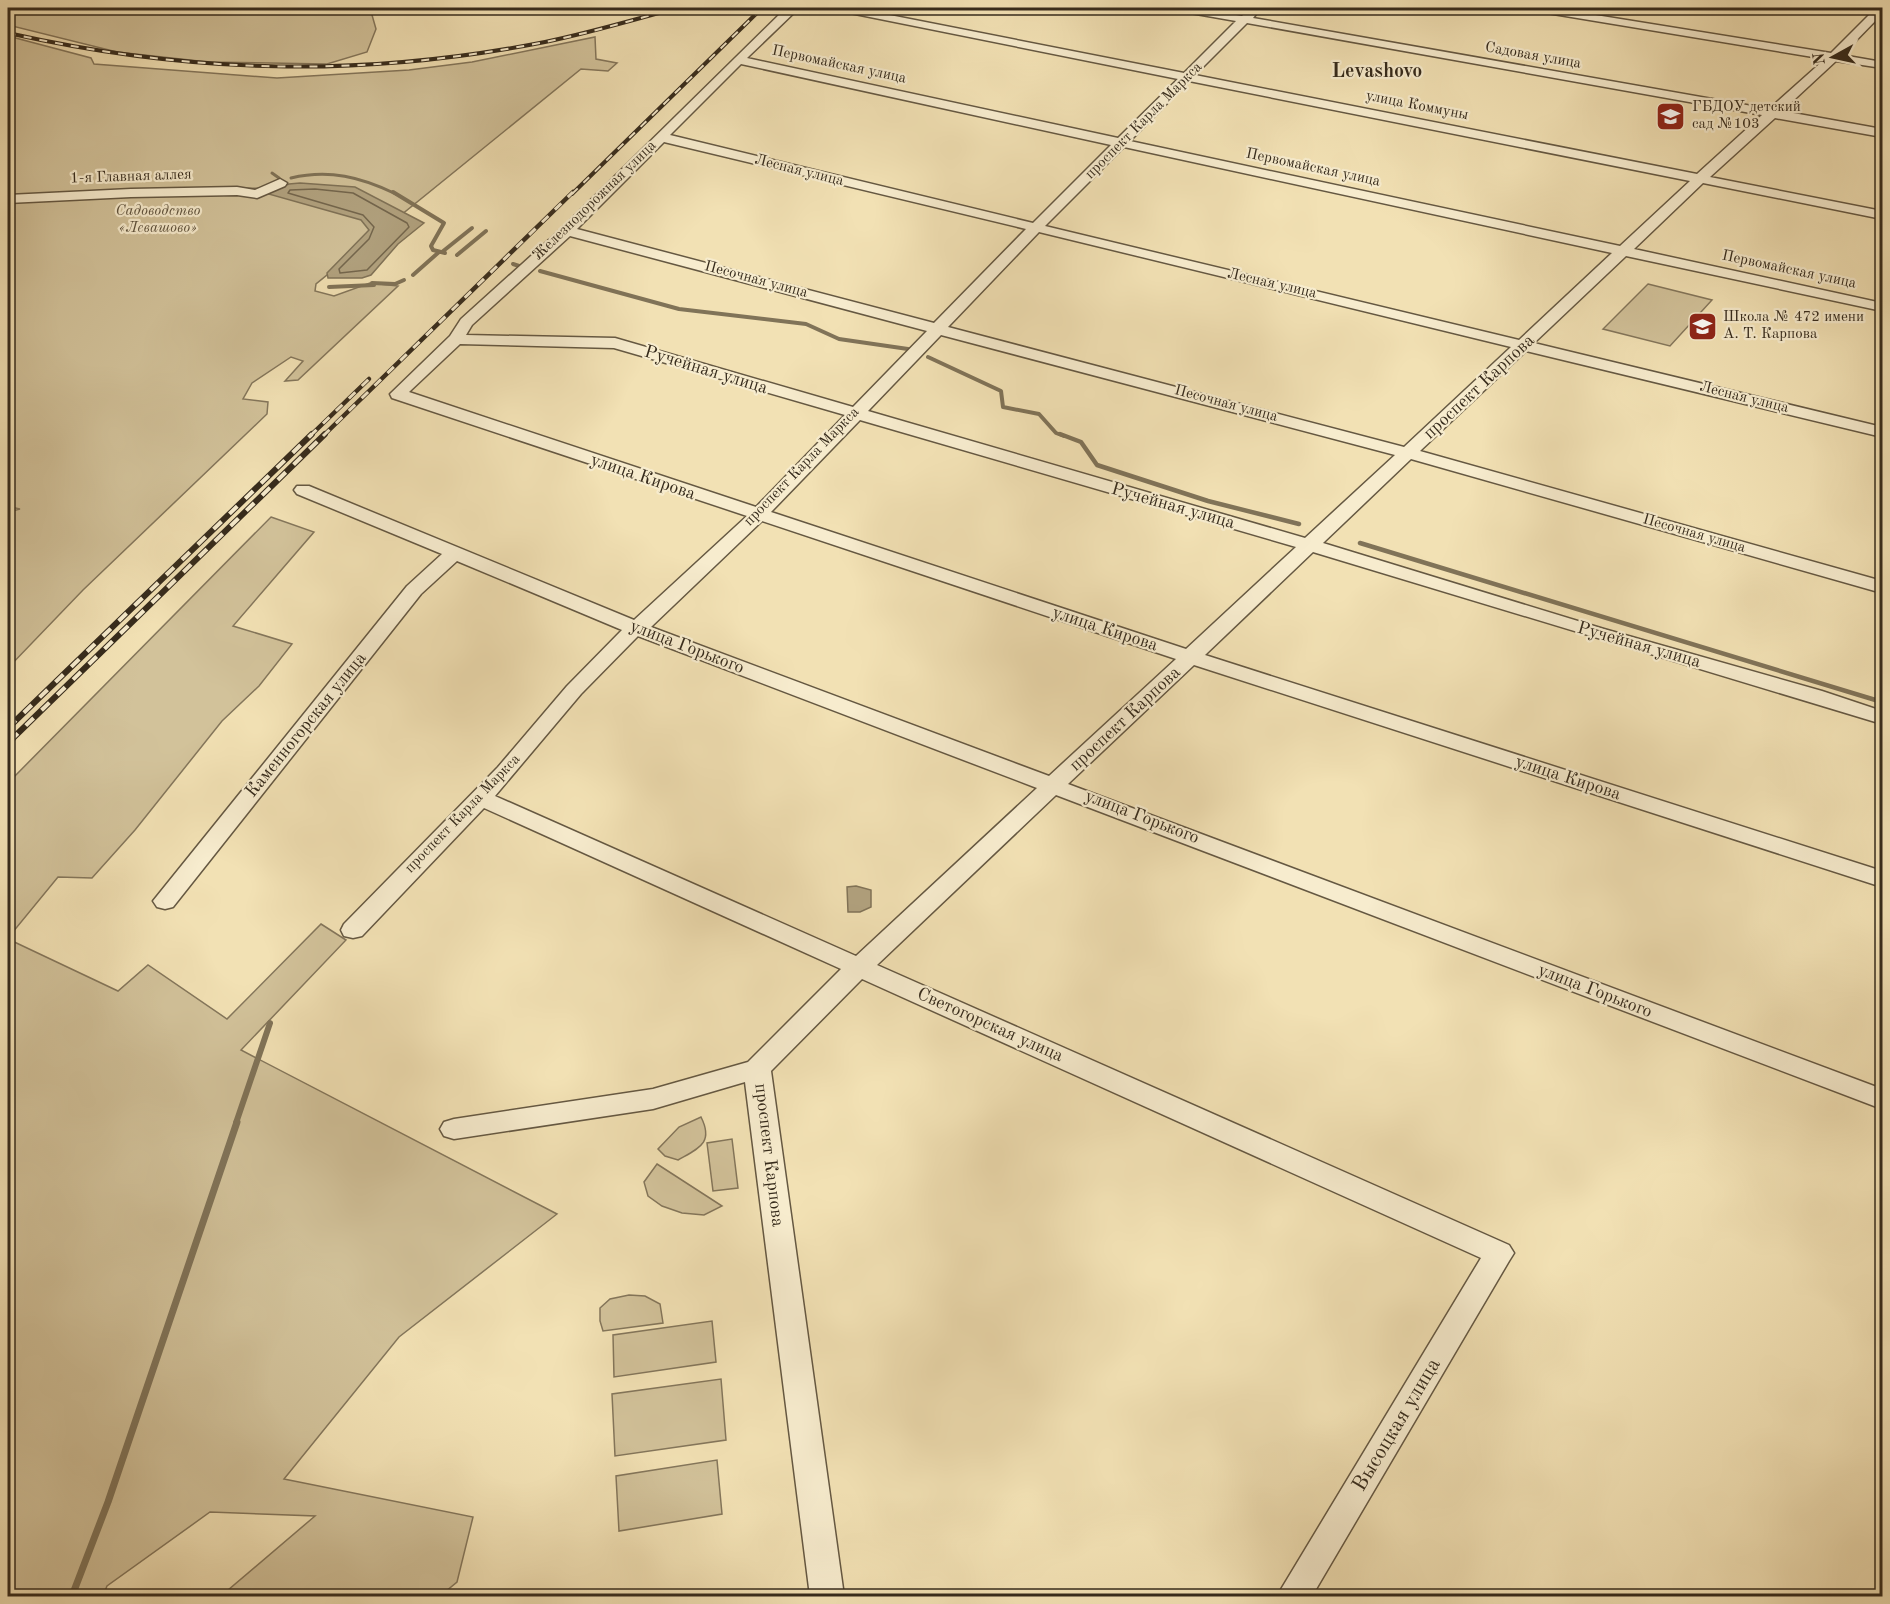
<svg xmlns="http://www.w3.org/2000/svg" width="1890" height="1604" font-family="'Old Standard TT',serif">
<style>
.green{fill:#d2c29a;stroke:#84765b;stroke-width:1.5}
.water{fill:#b2a380;stroke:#807358;stroke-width:1.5}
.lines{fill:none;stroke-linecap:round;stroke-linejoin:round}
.shore{stroke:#74674e;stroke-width:1.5}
.stream-far4{stroke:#807358;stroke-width:3}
.stream-far3{stroke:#807358;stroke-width:4}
.stream-far2{stroke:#807358;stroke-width:4.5}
.stream-far1{stroke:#807358;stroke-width:6}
.stream{stroke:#807358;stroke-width:7}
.minor-casing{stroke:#655842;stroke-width:3}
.minor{fill:#f7ecce;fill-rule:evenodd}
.rail-far3-casing{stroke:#362b1c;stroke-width:4}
.rail-far2-casing{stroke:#362b1c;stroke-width:4.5}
.rail-far1-casing{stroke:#362b1c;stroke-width:6}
.rail-casing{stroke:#362b1c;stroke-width:7}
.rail-far3{stroke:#f7ecce;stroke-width:2;stroke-dasharray:8;stroke-linecap:butt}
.rail-far2{stroke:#f7ecce;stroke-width:3;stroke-dasharray:9;stroke-linecap:butt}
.rail-far1{stroke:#f7ecce;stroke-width:4;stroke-dasharray:11;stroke-linecap:butt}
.rail{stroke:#f7ecce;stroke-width:4.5;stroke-dasharray:14;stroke-linecap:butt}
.labels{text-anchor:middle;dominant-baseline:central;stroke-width:4.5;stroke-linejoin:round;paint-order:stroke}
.far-street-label{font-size:15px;fill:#362b1c;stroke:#f7ecce}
.far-poi-label{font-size:15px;fill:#362b1c;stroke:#f7ecce;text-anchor:start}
.far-park-label{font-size:15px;font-style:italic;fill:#5d513c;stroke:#f7ecce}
.street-label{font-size:18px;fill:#362b1c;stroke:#f7ecce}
.far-district-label{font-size:20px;font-weight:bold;fill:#362b1c;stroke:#f7ecce}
.near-street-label{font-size:21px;fill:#362b1c;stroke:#f7ecce}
</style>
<rect width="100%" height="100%" fill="#f2e1b4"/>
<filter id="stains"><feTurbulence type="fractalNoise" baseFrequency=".00333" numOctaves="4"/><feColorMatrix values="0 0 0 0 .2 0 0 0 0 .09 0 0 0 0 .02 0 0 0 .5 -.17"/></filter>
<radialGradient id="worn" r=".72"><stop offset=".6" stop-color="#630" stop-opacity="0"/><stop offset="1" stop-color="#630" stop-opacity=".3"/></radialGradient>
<g class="green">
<path d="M 8,8 L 370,8 L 376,29 L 367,52 L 327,64 L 208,62 L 117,52 L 8,25 Z"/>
<path d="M 8,36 L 91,58 L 94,64 L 277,78 L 409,70 L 472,62 L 595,37 L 596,59 L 617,63 L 608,71 L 581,69 L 316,284 L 315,291 L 334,296 L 370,283 L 398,286 L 298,380 L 285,381 L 303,361 L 291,357 L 252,383 L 243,399 L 268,402 L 267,414 L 83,590 L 8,668 L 8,512 L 20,509 L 11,507 L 8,510 Z"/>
<path d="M 1648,284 L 1712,300 L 1670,346 L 1603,329 Z"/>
<path d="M 271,517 L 314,532 L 233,626 L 292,644 L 259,686 L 222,721 L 135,830 L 92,878 L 58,877 L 8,938 L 8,783 Z"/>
<path d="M 321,924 L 346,940 L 241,1050 L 557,1214 L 399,1337 L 284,1479 L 473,1517 L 457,1582 L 440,1596 L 221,1596 L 315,1516 L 210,1512 L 107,1586 L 103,1596 L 8,1596 L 8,939 L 118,991 L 148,965 L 227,1019 Z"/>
<path d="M 701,1117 C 714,1143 699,1148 678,1160 L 665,1156 L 658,1149 L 679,1127 Z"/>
<path d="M 732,1139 L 738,1188 L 713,1191 L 707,1143 Z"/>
<path d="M 657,1164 L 722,1206 L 704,1215 L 682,1213 L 662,1206 L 648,1196 L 644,1182 Z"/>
<path d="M 629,1295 L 645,1296 L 660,1304 L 663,1323 L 603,1331 L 600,1321 L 600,1308 L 610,1299 Z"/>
<path d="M 712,1321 L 716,1362 L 614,1377 L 613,1335 Z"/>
<path d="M 721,1379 L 726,1440 L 615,1456 L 612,1394 Z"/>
<path d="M 717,1460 L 722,1514 L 619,1531 L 616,1476 Z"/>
</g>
<g class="water">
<path d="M 300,183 L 355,187 L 424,223 L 398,244 L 371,275 L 362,278 L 328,278 L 327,273 L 369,230 L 361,220 L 265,193 L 289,184 Z"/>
<path d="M 856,886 L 871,890 L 871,907 L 860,912 L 848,912 L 847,887 Z"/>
</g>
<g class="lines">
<path class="shore" d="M 315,189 L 353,193 L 407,223 L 409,227 L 367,270 L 340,273 L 339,269 L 369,239 L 374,227 L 363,215 L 288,193 L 290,190 Z"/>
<g class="stream-far4">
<path d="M 272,173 L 279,178"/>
<path d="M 291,178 C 329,169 361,177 396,194"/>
<path d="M 242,189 L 258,189"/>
</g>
<g class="stream-far3">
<path d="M 393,192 L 444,223 L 431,246 L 433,250 L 445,253"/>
<path d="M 442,252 L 472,228"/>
<path d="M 457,255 L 486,231"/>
<path d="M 513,264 L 519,266"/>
<path d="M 540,271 L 679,309 L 806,324 L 839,339 L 908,349"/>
<path d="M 413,275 L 439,252"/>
<path d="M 372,283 L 395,284 L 404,280"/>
<path d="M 329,287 L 374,285"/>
<path d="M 928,357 L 1001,391 L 1003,407 L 1039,414 L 1056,433 L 1064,436"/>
</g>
<g class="stream-far2">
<path d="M 1060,434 L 1081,442 L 1097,465 L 1208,501 L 1299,524"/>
<path d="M 1360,543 L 1882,702"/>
</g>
<path class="stream-far1" d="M 236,1123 L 270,1023"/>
<path class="stream" d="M 72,1596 L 108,1502 L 237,1122"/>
<defs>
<g id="minor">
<path d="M 786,8 L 799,8 L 747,58 L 1118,138 L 1178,79 L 840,11 L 835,8 L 854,8 L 1184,73 L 1236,21 L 1179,11 L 1174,8 L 1195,8 L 1242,16 L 1250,8 L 1261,8 L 1253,18 L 1769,109 L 1825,59 L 1535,11 L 1530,8 L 1552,8 L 1831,53 L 1876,8 L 1882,8 L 1882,14 L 1842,55 L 1882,62 L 1882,68 L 1836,61 L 1782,111 L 1882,129 L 1882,137 L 1775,118 L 1710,177 L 1882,211 L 1882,219 L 1703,183 L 1634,249 L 1882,303 L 1882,311 L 1626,256 L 1534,343 L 1882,427 L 1882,437 L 1526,351 L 1420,451 L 1882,581 L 1882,593 L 1411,459 L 1323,543 L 1604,629 L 1822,691 L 1882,711 L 1882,724 L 1313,552 L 1205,655 L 1882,871 L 1882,887 L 1194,665 L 1068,784 L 1882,1089 L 1882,1109 L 1056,795 L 877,965 L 1509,1245 L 1514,1253 L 1509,1261 L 1312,1596 L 1277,1596 L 1481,1258 L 862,979 L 771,1071 L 844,1596 L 810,1596 L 745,1082 L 653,1109 L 454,1139 L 444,1136 L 440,1129 L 444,1122 L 454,1119 L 653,1089 L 748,1062 L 841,969 L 484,808 L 362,936 L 353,938 L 344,936 L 341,930 L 344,924 L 498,767 L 567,686 L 622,630 L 457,561 L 421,594 L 173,907 L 165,909 L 157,907 L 153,901 L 407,586 L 442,554 L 297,494 L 294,490 L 297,486 L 309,486 L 634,620 L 747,516 L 392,398 L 390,394 L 450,336 L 461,319 L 562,228 ZM 1247,23 L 1762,115 L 1697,174 L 1195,75 ZM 741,64 L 1111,145 L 1033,223 L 670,135 ZM 1189,81 L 1690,181 L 1620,246 L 1130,141 ZM 664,142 L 1026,229 L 934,323 L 577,229 ZM 1124,147 L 1612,253 L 1519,340 L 1045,226 ZM 1039,232 L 1511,347 L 1404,447 L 948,327 ZM 570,236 L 927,331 L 853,407 L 615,338 L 466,335 L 472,325 ZM 941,335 L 1395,455 L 1305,538 L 868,411 ZM 460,344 L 614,348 L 845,415 L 756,507 L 409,392 ZM 860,420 L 1296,547 L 1186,649 L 771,512 ZM 762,521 L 1176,659 L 1049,776 L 651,627 ZM 638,636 L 1037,788 L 856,956 L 495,796 L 581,694 Z"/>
<path d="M 280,179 L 287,183 L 285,186 L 257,198 L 237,195 L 131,197 L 8,203 L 8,195 L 131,189 L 237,187 L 255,190 Z"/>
</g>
</defs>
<use href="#minor" class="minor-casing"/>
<use href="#minor" class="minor"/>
<defs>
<g id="rail-far3">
<path d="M 8,33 C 191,74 361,78 545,42 C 589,33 633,20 677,8"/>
<path d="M 572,194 L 762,8"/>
</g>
<g id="rail-far2">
<path d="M 310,436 L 369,379"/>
<path d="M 323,436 L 573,192"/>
</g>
<g id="rail-far1">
<path d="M 8,728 L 312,434"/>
<path d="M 10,741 L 325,434"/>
</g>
<path id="rail" d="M 8,743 L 12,739"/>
</defs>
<use href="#rail-far3" class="rail-far3-casing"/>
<use href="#rail-far2" class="rail-far2-casing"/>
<use href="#rail-far1" class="rail-far1-casing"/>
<use href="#rail" class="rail-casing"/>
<use href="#rail-far3" class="rail-far3"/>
<use href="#rail-far2" class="rail-far2"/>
<use href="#rail-far1" class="rail-far1"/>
<use href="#rail" class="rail"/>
</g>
<defs>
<symbol id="school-square" viewBox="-11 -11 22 22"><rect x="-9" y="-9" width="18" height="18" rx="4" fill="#8f2418" stroke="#f7ecce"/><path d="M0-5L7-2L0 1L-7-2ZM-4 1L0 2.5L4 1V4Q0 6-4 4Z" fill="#fff"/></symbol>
</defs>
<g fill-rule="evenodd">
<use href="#school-square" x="1654" y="100" width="33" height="33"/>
<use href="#school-square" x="1686" y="310" width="33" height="33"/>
</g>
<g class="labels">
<g class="far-street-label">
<text transform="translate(1533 56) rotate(10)">Садовая улица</text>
<text transform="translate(839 65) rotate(12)">Первомайская улица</text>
<text transform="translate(1417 106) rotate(11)">улица Коммуны</text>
<text transform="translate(1144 121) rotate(-45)">проспект Карла Маркса</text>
<text transform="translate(1313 168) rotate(12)">Первомайская улица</text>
<text transform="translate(799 171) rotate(14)">Лесная улица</text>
<text transform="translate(131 177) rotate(-2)">1-я Главная аллея</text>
<text transform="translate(595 201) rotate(-44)">Железнодорожная улица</text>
<text transform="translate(1789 270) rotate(12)">Первомайская улица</text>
<text transform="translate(756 280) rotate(15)">Песочная улица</text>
<text transform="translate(1272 284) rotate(13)">Лесная улица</text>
<text transform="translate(1744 398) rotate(14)">Лесная улица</text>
<text transform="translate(1226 404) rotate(15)">Песочная улица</text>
<text transform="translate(802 467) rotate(-46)">проспект Карла Маркса</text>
<text transform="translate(1694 534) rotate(16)">Песочная улица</text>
<text transform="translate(463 814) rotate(-46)">проспект Карла Маркса</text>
</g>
<g class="far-poi-label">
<text x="1692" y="107">ГБДОУ детский<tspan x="1692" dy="17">сад №103</tspan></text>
<text x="1723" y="317">Школа № 472 имени<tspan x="1723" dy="17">А. Т. Карпова</tspan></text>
</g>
<g class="far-park-label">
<text x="158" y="211">Садоводство<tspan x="158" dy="17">«Левашово»</tspan></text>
</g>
<g class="street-label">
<text transform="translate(706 370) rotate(17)">Ручейная улица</text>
<text transform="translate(1479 387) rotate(-43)">проспект Карпова</text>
<text transform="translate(643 477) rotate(19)">улица Кирова</text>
<text transform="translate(1173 506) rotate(16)">Ручейная улица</text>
<text transform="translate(1105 629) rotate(18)">улица Кирова</text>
<text transform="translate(1639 645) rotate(16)">Ручейная улица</text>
<text transform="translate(687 647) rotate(21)">улица Горького</text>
<text transform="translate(1125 719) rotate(-43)">проспект Карпова</text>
<text transform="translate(306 725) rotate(-51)">Каменногорская улица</text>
<text transform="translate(1568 778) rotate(18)">улица Кирова</text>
<text transform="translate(1142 817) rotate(21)">улица Горького</text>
<text transform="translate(1595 991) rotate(21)">улица Горького</text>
<text transform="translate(990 1025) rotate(24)">Светогорская улица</text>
<text transform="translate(769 1155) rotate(83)">проспект Карпова</text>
</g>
<g class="far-district-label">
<text x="1377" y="72">Levashovo</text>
</g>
<g class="near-street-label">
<text transform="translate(1397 1425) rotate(-59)">Высоцкая улица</text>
</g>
</g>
<rect width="1890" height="1604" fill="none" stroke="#f2e1b4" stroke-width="30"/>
<rect x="9" y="9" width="1872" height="1586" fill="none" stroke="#362b1c" stroke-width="3"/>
<rect x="15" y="15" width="1860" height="1574" fill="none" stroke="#362b1c" stroke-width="1.5"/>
<g transform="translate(1833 57) rotate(262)" stroke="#f7ecce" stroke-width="4.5" paint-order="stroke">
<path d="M0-4.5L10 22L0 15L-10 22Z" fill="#362b1c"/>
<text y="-9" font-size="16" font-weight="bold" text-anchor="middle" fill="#362b1c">N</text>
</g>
<rect width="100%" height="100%" filter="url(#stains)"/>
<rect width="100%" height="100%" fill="url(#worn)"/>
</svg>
